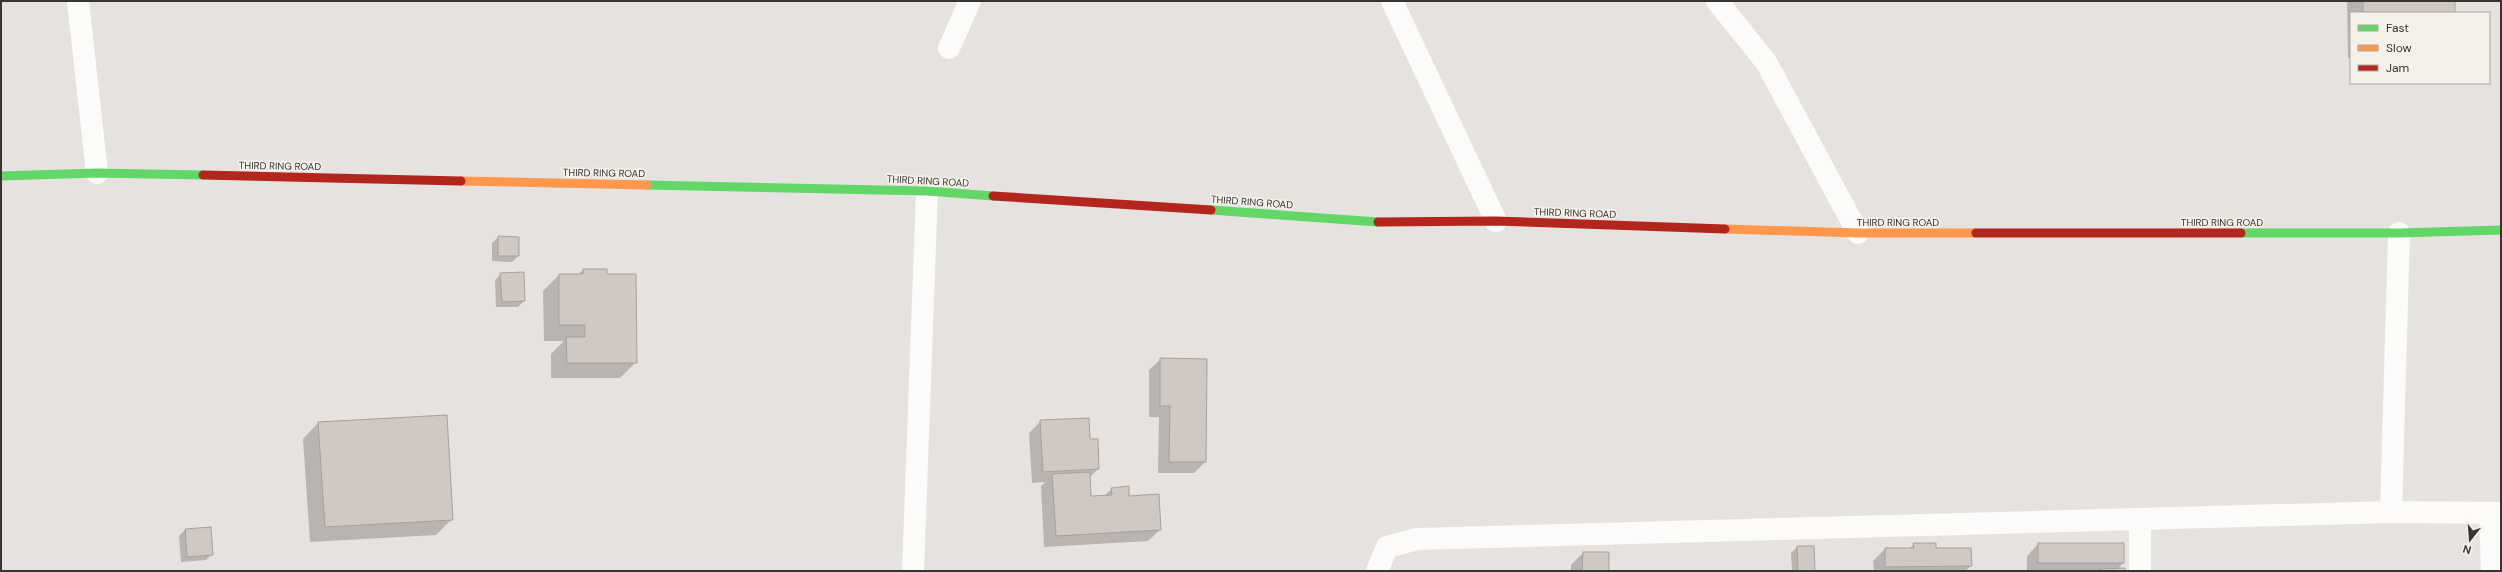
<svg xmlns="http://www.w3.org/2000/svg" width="2502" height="572" font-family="'DM Sans',sans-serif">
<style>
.shadow{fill:#0003}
.building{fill:#d0c8c3;stroke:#a4a19f}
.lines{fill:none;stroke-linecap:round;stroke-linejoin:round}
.street{stroke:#fbfbfa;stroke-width:22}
.fast{stroke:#63d668;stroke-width:9}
.slow{stroke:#ff974d;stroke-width:9}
.jam{stroke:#b3261e;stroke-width:9}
.labels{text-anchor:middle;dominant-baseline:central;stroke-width:3.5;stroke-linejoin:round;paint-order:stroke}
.street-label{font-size:10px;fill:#373533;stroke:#f5f0ea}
</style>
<rect width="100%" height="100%" fill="#e5e2df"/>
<g class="shadow">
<path d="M 2347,1 L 2454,1 L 2454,13 L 2351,13 L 2351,58 L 2348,58 Z"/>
<path d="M 499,237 L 518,256 L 512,262 L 492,261 L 492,243 Z"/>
<path d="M 583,270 L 606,275 L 636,362 L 620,378 L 551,378 L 551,354 L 564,341 L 544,341 L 543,291 L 559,275 L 578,275 Z"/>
<path d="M 501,274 L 524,301 L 518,307 L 496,307 L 495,280 Z"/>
<path d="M 1161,359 L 1205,462 L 1194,473 L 1158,473 L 1159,417 L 1149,417 L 1149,370 Z"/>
<path d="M 1041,421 L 1089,440 L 1098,469 L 1089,478 L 1090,497 L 1104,496 L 1112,489 L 1160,530 L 1148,541 L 1044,547 L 1041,486 L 1045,482 L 1032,483 L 1029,433 Z"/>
<path d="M 318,423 L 452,519 L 436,535 L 310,542 L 303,439 Z"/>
<path d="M 185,530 L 212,554 L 206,560 L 181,562 L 179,536 Z"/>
<path d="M 1914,544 L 1936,549 L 1971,566 L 1965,571 L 1874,571 L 1873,561 L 1885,549 L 1909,549 Z"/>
<path d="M 2038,544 L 2123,563 L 2117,570 L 2124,571 L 2027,571 L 2027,556 Z"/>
<path d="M 1797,547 L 1814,571 L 1792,571 L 1791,553 Z"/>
<path d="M 1583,553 L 1608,571 L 1571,571 L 1571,565 Z"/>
</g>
<g class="building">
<rect x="2363" y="1" width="92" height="12"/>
<path d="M 498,236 L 519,237 L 519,256 L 498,256 Z"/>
<path d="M 583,269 L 607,269 L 607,274 L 636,274 L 637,363 L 567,363 L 566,337 L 585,337 L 585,325 L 559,325 L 559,274 L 583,274 Z"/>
<path d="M 524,272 L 525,301 L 502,302 L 500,273 Z"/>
<path d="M 1160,358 L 1207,359 L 1206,462 L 1169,462 L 1170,406 L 1160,406 Z"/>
<path d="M 447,415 L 453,520 L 325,527 L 318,422 Z"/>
<path d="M 1089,418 L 1090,439 L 1098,439 L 1099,469 L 1043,472 L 1040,420 Z"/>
<path d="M 1090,472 L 1091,496 L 1112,495 L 1111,488 L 1129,486 L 1129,496 L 1159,494 L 1161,530 L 1056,536 L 1052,474 Z"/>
<path d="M 211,527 L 213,555 L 187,557 L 185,529 Z"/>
<path d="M 1913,543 L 1936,543 L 1936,548 L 1971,548 L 1972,566 L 1885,567 L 1885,548 L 1914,548 Z"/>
<rect x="2038" y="543" width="86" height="20"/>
<path d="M 1797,546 L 1814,546 L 1815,571 L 1798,571 Z"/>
<path d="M 1583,552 L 1609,552 L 1609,571 L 1582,571 Z"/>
<path d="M 2125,568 L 2125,571 L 2099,571 L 2099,569 Z"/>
</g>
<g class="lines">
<g class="street">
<path d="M 78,1 L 97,173"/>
<path d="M 1392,1 L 1496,221"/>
<path d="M 1717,1 L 1766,62 L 1858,233"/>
<path d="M 949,48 L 970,1"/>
<path d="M 2391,512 L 2399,233"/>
<path d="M 2490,514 L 2492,571"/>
<path d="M 913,571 L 927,191"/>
<path d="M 1377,571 L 1387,547 L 1417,539 L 2391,512 L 2501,513"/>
<path d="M 2140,571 L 2140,519"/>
</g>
<g class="fast">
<path d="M 1,176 L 97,173 L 203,175"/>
<path d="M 647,185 L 927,191 L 993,196"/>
<path d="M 1211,210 L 1378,222"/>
<path d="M 2241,233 L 2399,233 L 2501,230"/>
</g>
<g class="slow">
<path d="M 461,181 L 647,185"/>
<path d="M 1725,229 L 1858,233 L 1976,233"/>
</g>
<g class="jam">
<path d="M 203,175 L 461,181"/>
<path d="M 993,196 L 1211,210"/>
<path d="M 1378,222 L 1496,221 L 1725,229"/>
<path d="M 1976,233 L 2241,233"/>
</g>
</g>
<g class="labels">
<g class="street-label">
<text transform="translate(280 166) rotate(1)">THIRD RING ROAD</text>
<text transform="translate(604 173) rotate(1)">THIRD RING ROAD</text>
<text transform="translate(928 181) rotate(3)">THIRD RING ROAD</text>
<text transform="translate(1252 202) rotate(4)">THIRD RING ROAD</text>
<text transform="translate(1575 213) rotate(2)">THIRD RING ROAD</text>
<text x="1898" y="222">THIRD RING ROAD</text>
<text x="2222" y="222">THIRD RING ROAD</text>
</g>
</g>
<rect width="2502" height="572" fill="none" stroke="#373533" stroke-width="4"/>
<rect x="2350" y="12" width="140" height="72" fill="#f5f0ea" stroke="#a9a5a1"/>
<rect x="2358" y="25" width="20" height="6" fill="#63d668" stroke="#a9a5a1"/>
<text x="2386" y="32" font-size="12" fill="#373533">Fast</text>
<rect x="2358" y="45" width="20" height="6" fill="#ff974d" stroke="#a9a5a1"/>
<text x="2386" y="52" font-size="12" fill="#373533">Slow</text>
<rect x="2358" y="65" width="20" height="6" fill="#b3261e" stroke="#a9a5a1"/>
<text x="2386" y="72" font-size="12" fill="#373533">Jam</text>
<g transform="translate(2470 540) rotate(197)" stroke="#f5f0ea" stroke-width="3" paint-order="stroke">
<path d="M0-3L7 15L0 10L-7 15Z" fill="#373533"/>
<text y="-6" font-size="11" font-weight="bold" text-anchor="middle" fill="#373533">N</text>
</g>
</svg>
